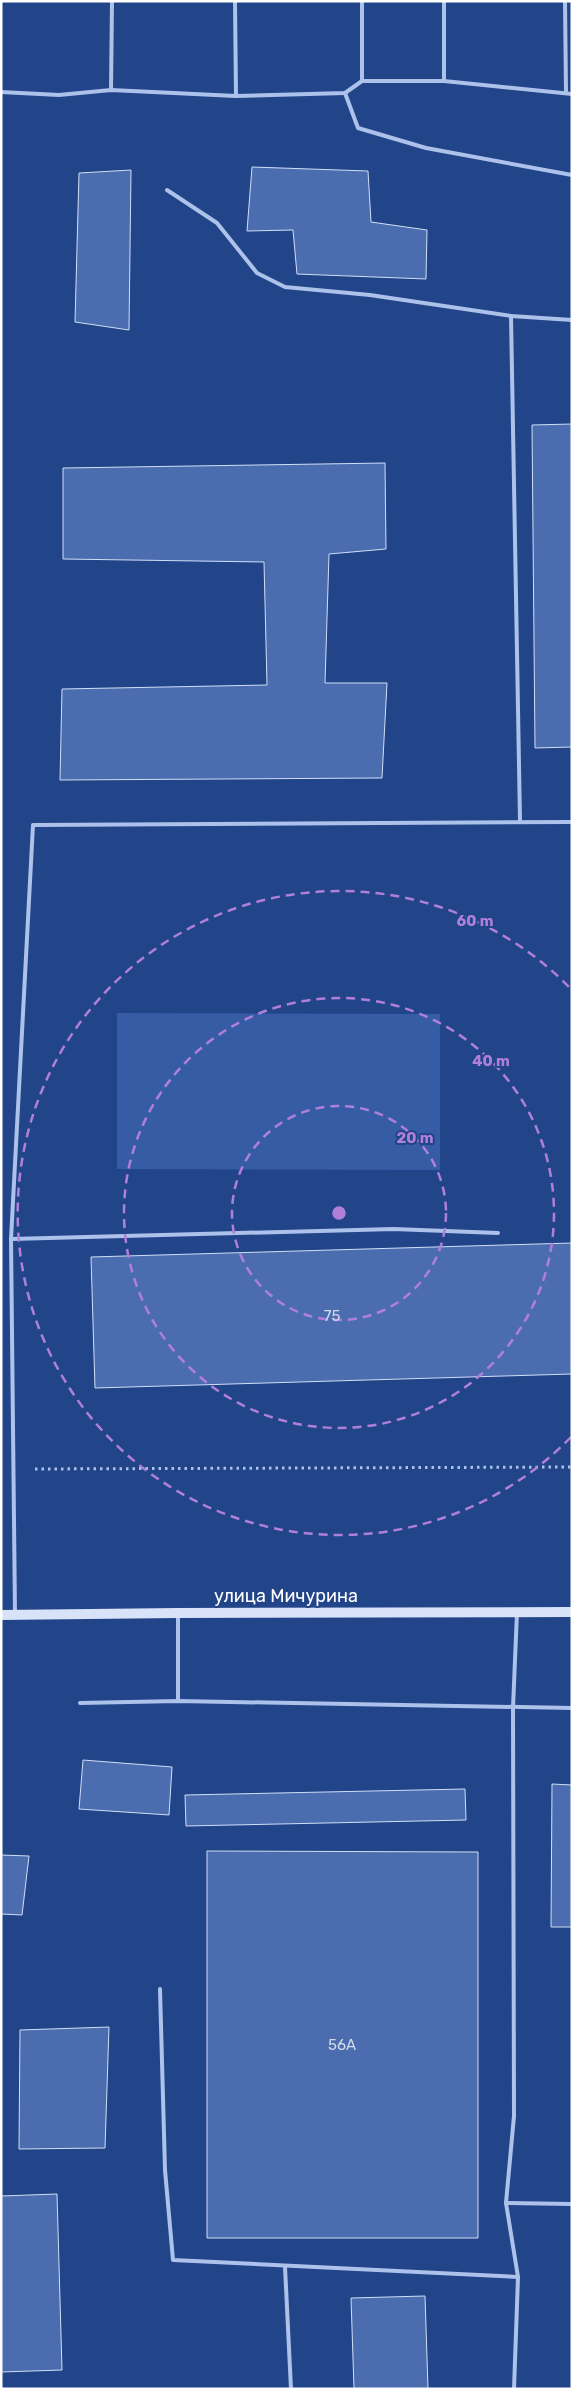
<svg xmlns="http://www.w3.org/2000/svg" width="573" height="2390" font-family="Rubik,sans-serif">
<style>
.green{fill:#365ca5}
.building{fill:#4b6db0;stroke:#d1def7}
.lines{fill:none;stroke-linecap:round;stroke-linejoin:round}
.path{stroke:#adc2ea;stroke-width:3;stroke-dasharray:2.5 4;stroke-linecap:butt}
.service{stroke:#adc2ea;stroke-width:4}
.secondary{stroke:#d8e2f8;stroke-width:10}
.ring{fill:none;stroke:#b080d9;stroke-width:2.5;stroke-dasharray:9 6}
.labels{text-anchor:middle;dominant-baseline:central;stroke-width:4;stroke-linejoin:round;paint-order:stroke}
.number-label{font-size:15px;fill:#d2daeb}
.street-label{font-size:18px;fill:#fff;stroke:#248}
.centre{fill:#b080d9;stroke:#248;stroke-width:2.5}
.ring-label{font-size:15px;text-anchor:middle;font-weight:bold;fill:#b080d9;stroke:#248;stroke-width:4;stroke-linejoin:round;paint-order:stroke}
</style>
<rect width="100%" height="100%" fill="#248"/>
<path class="green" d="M 117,1013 L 440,1014 L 440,1170 L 117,1169 Z"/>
<g class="building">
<path d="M 252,167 L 368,171 L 371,222 L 427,230 L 426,279 L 297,274 L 293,230 L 247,231 Z"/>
<path d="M 131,170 L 129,330 L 75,322 L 79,173 Z"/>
<path d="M 572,424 L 572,747 L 535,748 L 532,425 Z"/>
<path d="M 385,463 L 386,549 L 329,554 L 325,683 L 387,683 L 382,778 L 60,780 L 62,689 L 267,685 L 264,562 L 63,559 L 63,468 Z"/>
<path d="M 572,1243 L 572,1374 L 95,1388 L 91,1257 Z"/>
<path d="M 83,1760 L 172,1767 L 169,1815 L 79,1809 Z"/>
<path d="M 552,1784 L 572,1785 L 572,1927 L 551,1927 Z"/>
<path d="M 465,1789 L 466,1820 L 186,1826 L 185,1795 Z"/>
<path d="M 207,1851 L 478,1852 L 478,2238 L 207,2238 Z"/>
<path d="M 1,1855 L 29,1856 L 22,1915 L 1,1914 Z"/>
<path d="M 109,2027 L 105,2148 L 19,2149 L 20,2030 Z"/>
<path d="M 57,2194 L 62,2370 L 1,2372 L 1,2196 Z"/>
<path d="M 425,2296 L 428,2389 L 354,2389 L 351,2298 Z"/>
</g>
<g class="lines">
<path class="path" d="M 35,1469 L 572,1467"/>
<g class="service">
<path d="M 235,1 L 236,96"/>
<path d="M 362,1 L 362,81"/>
<path d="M 444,1 L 444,81"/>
<path d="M 565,1 L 566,93"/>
<path d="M 111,90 L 112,1"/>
<path d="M 1,92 L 59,95 L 111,90 L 236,96 L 345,93 L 362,81 L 444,81 L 572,94"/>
<path d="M 345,93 L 358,128 L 426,148 L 572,175"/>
<path d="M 167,190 L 217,223 L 257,273 L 285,287 L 370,295 L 511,316 L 572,320"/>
<path d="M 511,316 L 520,821"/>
<path d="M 11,1239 L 394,1229 L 498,1233"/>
<path d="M 15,1614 L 11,1239 L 33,825 L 572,822"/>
<path d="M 178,1701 L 178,1615"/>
<path d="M 80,1703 L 178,1701 L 572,1708"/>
<path d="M 160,1989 L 165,2170 L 173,2260 L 518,2277"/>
<path d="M 506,2203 L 572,2204"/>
<path d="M 285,2267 L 291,2389"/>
<path d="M 514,2389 L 518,2277 L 506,2203 L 514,2116 L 513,1708 L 517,1612"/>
</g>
<path class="secondary" d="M 1,1615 L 178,1613 L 572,1612"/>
</g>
<g class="ring">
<circle cx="339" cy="1213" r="107"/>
<circle cx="339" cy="1213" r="215"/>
<path d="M571 1437A322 322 0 1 1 571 989"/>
</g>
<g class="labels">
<g class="number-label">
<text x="332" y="1316">75</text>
<text x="342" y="2045">56А</text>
</g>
<g class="street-label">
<text x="286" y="1596">улица Мичурина</text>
</g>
</g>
<circle cx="339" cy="1213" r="8" class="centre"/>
<g class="ring-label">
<text x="475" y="926">60 m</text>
<text x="491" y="1066">40 m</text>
<text x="415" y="1143">20 m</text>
</g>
<rect width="573" height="2390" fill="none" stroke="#ffffff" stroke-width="5"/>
</svg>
